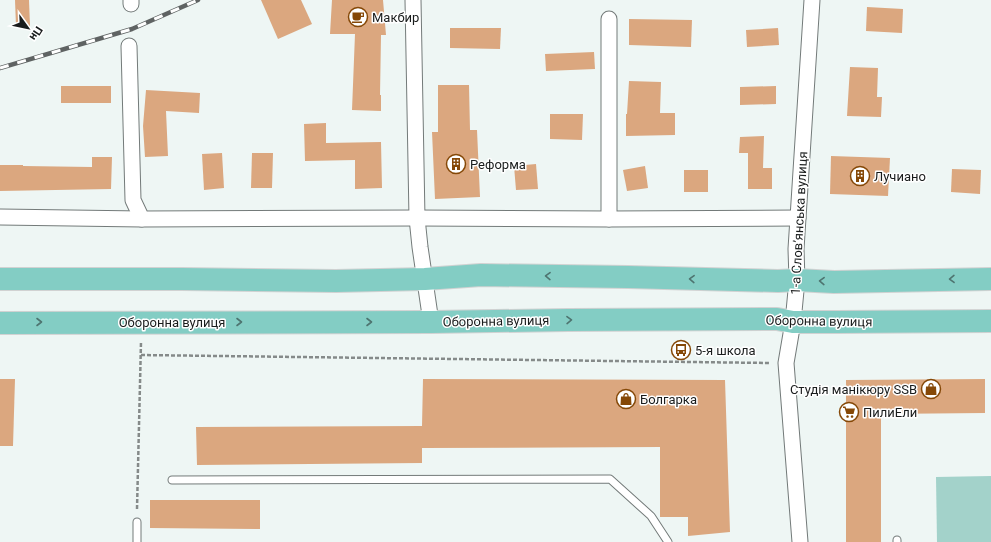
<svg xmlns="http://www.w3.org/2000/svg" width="991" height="542" font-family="Roboto,sans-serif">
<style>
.green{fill:#a3d2ca}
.building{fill:#dba77f}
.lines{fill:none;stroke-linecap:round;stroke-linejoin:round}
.lane-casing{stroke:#737a79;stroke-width:9}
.street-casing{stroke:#737a79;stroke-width:17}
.primary-casing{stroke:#d1d2d2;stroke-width:24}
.path{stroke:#858a89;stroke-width:2.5;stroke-dasharray:4 2;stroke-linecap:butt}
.lane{stroke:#fff;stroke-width:7}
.street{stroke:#fff;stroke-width:15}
.primary{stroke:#83cdc4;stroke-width:22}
.rail-casing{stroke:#5f6363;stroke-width:4.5}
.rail{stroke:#fff;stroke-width:3;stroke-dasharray:9;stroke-linecap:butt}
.oneway{stroke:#4e7470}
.labels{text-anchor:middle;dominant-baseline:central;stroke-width:3;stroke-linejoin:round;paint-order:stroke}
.poi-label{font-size:13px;fill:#191c1c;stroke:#fff;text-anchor:start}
.street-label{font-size:13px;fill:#191c1c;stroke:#fff}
</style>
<rect width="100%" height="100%" fill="#eef6f4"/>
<path class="green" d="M 991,476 L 991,542 L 937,542 L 936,477 Z"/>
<g class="building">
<path d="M 15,0 L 29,0 L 30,26 L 16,26 Z"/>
<path d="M 261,0 L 301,0 L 312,24 L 278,39 Z"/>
<path d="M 332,0 L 383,0 L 386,35 L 381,35 L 380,95 L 381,95 L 381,111 L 352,110 L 355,34 L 330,34 Z"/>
<path d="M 867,7 L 903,9 L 902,33 L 866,31 Z"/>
<path d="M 629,19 L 692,20 L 691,47 L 629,45 Z"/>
<path d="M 450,28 L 501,28 L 500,49 L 450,48 Z"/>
<path d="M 778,28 L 779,45 L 747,47 L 746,30 Z"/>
<path d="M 594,52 L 595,69 L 546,71 L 545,54 Z"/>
<path d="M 850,67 L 878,68 L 877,97 L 882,97 L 881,117 L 847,116 Z"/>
<path d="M 629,81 L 661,82 L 660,113 L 675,113 L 675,135 L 626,136 L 626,114 L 627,114 Z"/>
<path d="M 438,85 L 469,85 L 470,130 L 477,130 L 480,197 L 435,199 L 432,132 L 438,132 Z"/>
<rect x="61" y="86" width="50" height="17"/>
<path d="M 776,86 L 776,104 L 740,105 L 740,87 Z"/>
<path d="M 146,90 L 200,93 L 199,113 L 166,111 L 168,156 L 145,157 L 143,126 Z"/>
<path d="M 550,114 L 583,114 L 582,140 L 550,139 Z"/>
<path d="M 326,123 L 326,143 L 381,142 L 382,188 L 355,189 L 355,160 L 305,161 L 304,124 Z"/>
<path d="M 764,136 L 763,168 L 772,168 L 772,189 L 748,189 L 748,153 L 739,153 L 740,137 Z"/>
<path d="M 222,153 L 224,188 L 204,190 L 202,154 Z"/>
<path d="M 252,153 L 273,153 L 272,188 L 251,188 Z"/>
<path d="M 831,156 L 890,158 L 888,196 L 830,194 Z"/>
<path d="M 92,157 L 112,157 L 111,189 L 0,191 L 0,165 L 23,165 L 23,166 L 92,167 Z"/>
<path d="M 536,164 L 538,189 L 516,190 L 514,166 Z"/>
<path d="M 645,166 L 648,188 L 627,191 L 623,170 Z"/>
<path d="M 952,169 L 981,170 L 980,194 L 951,192 Z"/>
<rect x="684" y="170" width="24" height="22"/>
<path d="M 0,379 L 15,379 L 13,446 L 0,446 Z"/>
<path d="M 423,379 L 725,380 L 730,532 L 688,536 L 688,517 L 660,517 L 660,447 L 422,448 L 422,463 L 197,465 L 196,427 L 422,426 Z"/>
<path d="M 985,379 L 985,413 L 881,414 L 881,542 L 846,542 L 846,380 Z"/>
<path d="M 150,500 L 260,500 L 260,529 L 150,528 Z"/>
</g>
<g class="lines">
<defs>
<g id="lane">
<path d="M 172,480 L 610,479 L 651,516 L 668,542"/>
<path d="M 137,542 L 137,522"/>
<path d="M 897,542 L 897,540"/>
</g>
<g id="street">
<path d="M 131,0 L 131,4"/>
<path d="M 413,0 L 417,218 L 420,247 L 431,322"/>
<path d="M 129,46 L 133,200 L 142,219 L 417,218 L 609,219 L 798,218"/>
<path d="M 0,217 L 142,219"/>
<path d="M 609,219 L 609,19"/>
<path d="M 800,542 L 786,363 L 793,322 L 797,280 L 796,249 L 812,0"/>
</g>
<g id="primary">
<path d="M 0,279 L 182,279 L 336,281 L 425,279 L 481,275 L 628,277 L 778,281 L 797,280 L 834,282 L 991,279"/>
<path d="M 0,323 L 431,322 L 568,320 L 777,319 L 793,322 L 835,322 L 991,321"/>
</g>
</defs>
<use href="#lane" class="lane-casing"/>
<use href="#street" class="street-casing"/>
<use href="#primary" class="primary-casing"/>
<g class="path">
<path d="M 141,355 L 770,363"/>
<path d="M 137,509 L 141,342"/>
</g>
<use href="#lane" class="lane"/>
<use href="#street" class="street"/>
<use href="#primary" class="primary"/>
<defs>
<path id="rail" d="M 0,68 L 132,29 L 198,0"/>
</defs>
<use href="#rail" class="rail-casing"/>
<use href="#rail" class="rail"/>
</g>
<defs><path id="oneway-chevron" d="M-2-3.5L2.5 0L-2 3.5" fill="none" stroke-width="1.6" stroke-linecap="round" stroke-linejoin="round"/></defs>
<g class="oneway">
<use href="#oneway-chevron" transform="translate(548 276) rotate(-179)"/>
<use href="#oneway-chevron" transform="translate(692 279) rotate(-178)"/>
<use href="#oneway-chevron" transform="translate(952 279) rotate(179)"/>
<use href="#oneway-chevron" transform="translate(822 281) rotate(-178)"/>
<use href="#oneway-chevron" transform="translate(569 320) rotate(-1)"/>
<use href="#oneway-chevron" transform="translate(39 322)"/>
<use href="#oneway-chevron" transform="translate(239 322)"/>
<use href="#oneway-chevron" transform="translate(369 322)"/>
</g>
<defs>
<symbol id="cafe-ring" viewBox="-11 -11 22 22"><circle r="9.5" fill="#fff" stroke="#854807" stroke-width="1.5"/><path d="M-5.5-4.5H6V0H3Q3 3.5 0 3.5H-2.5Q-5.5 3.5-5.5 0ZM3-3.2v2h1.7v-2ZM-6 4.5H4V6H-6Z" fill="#854807"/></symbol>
<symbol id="building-ring" viewBox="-11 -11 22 22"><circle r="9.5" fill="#fff" stroke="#854807" stroke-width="1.5"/><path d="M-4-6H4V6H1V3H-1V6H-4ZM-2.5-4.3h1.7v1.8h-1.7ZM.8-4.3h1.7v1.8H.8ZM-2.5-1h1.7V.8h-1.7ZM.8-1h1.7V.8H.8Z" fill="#854807"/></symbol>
<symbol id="bus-ring" viewBox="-11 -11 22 22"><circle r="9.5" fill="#fff" stroke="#854807" stroke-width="1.5"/><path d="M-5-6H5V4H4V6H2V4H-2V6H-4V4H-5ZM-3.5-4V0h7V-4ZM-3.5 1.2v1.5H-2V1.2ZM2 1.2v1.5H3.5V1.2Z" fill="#854807"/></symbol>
<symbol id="shop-ring" viewBox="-11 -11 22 22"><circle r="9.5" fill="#fff" stroke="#854807" stroke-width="1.5"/><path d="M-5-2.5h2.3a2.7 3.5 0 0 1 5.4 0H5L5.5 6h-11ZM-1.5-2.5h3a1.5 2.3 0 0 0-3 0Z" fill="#854807"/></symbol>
<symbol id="supermarket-ring" viewBox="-11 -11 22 22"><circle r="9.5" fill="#fff" stroke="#854807" stroke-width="1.5"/><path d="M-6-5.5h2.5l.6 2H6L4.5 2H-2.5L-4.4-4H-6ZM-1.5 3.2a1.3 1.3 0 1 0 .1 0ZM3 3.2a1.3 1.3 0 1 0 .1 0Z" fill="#854807"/></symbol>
</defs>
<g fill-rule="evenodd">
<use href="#cafe-ring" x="347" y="6" width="22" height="22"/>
<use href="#building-ring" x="445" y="153" width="22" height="22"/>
<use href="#building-ring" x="849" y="165" width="22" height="22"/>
<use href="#bus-ring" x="670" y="339" width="22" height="22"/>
<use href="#shop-ring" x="920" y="378" width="22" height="22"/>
<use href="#shop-ring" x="615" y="388" width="22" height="22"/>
<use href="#supermarket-ring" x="838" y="401" width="22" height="22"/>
</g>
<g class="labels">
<g class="poi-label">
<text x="372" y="17">Макбир</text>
<text x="470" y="164">Реформа</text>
<text x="874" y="176">Лучиано</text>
<text x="695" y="350">5-я школа</text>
<text x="917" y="389" text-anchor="end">Студія манікюру SSB</text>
<text x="640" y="399">Болгарка</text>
<text x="863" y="412">ПилиЕли</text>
</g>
<g class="street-label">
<text transform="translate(799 223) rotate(-87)">1-а Слов’янська вулиця</text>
<text transform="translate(496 321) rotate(-1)">Оборонна вулиця</text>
<text transform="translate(819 321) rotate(1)">Оборонна вулиця</text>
<text x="172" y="322">Оборонна вулиця</text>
</g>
</g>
<g transform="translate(28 28) rotate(123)" stroke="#ffffff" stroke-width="3" paint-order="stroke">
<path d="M0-3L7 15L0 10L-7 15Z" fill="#191c1c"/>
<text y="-6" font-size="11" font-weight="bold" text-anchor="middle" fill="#191c1c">Пн</text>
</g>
</svg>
